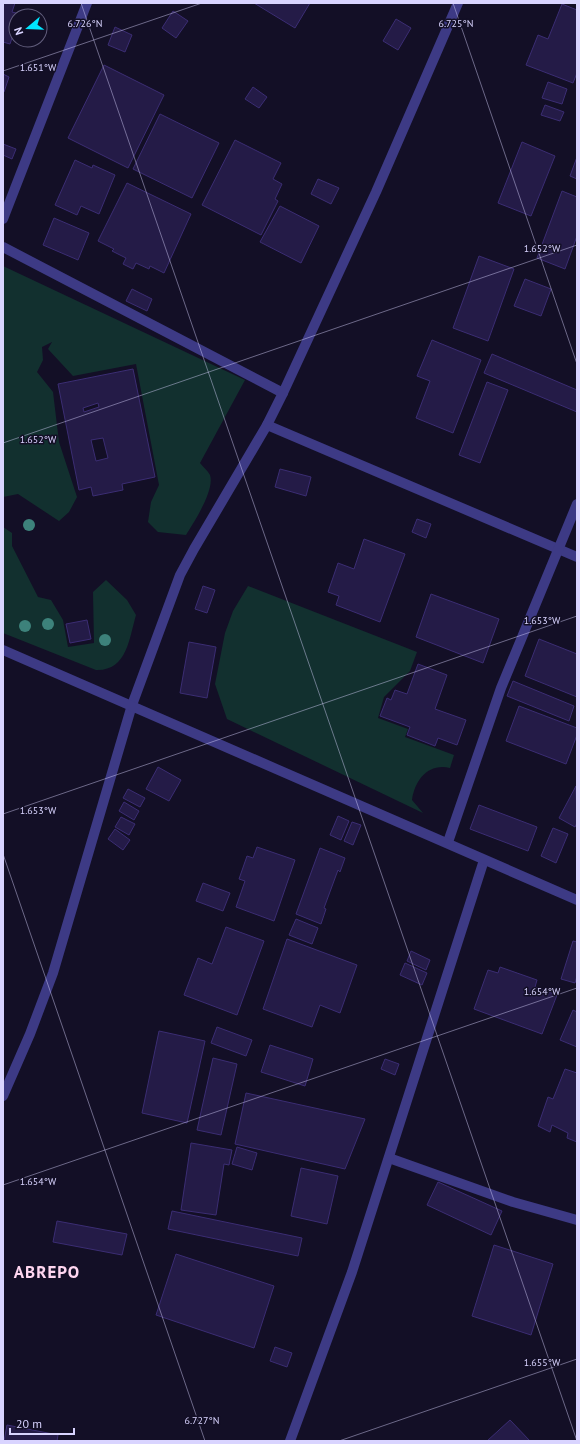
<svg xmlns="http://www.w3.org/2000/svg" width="580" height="1444" font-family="'PT Sans',sans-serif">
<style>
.green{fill:#12302f}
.building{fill:#241b47;stroke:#3b2d73;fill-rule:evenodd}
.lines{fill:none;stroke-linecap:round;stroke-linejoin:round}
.minor{stroke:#3d3a85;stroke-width:10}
.tertiary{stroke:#3d3a85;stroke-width:10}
.tree{fill:#3d827b}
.ticks{fill:none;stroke:#d9d4ff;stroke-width:1;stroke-opacity:0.45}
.labels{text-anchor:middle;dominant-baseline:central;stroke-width:3;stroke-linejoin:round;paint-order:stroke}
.district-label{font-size:17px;font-weight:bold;letter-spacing:1px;fill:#ffd6f0;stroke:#130f26}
.ticks-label{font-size:10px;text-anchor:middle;fill:#d9d4ff;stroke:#130f26;stroke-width:3;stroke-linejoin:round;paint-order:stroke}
</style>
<rect width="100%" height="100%" fill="#130f26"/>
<g class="green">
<path d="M 3,266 L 245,380 L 200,463 C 203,467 208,471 210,475 C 215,490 194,522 186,535 L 158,532 L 148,522 L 151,502 L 159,485 L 136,364 L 73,376 L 48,349 L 52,342 L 42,347 L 43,360 L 37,372 L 53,392 L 59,442 L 77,497 L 69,512 L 59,521 L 18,494 L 3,497 Z"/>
<path d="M 3,527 L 12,533 L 12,546 L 38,597 L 51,600 L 63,620 L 68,647 L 94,643 L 93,592 L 106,580 L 127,600 L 136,615 C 129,639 127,671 96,670 L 3,633 Z"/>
<path d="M 248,586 L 417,652 L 410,671 L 384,697 L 378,718 L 408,729 L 405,737 L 454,755 L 450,768 C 428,763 415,780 412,800 L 423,813 L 227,719 L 215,684 L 225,633 L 233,611 Z"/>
</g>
<g class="building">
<path d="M 3,3 L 15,3 L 12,12 L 20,14 L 16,16 L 16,26 L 10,44 L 3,42 Z"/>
<path d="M 254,3 L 310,3 L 295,28 Z"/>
<path d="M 562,4 L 577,10 L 577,73 L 573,83 L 526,65 L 538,35 L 548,39 Z"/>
<path d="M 173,11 L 188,21 L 176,38 L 162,28 Z"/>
<path d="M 396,19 L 411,28 L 398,50 L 383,41 Z"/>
<path d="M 115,27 L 132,35 L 125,52 L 108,45 Z"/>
<path d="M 104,65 L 164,95 L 128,168 L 68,138 Z"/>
<path d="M 3,74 L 9,77 L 4,92 L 3,92 Z"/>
<path d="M 548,82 L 567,89 L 562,104 L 542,98 Z"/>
<path d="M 253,87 L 267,97 L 259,108 L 245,99 Z"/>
<path d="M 545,105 L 564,112 L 560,121 L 541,115 Z"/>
<path d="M 160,114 L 219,143 L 192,198 L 133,169 Z"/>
<path d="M 235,140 L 281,163 L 273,179 L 282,184 L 275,199 L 278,201 L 261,235 L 202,205 Z"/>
<path d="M 522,142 L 555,156 L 531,216 L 498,203 Z"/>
<path d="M 3,144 L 16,149 L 12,159 L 3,155 Z"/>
<path d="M 577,157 L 577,179 L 570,176 Z"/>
<path d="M 75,160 L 92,168 L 93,165 L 115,175 L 99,214 L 81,206 L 77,215 L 55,205 Z"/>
<path d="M 318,179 L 339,188 L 331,204 L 311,194 Z"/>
<path d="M 127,183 L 191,214 L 164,273 L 150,266 L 149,269 L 136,263 L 133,269 L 123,264 L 126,258 L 112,251 L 114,249 L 98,241 Z"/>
<path d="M 562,191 L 577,197 L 577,236 L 565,269 L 537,258 Z"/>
<path d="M 280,206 L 319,226 L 301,263 L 260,242 Z"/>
<path d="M 54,218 L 89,233 L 78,260 L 43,245 Z"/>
<path d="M 479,256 L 514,269 L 488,341 L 453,328 Z"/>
<path d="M 525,279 L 551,289 L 541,316 L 514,306 Z"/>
<path d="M 132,289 L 152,299 L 147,311 L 126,301 Z"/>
<path d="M 432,340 L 481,360 L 453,433 L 416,418 L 430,381 L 417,376 Z"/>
<path d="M 492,354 L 577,390 L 577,412 L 484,373 Z"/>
<path d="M 133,369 L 155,477 L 122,484 L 123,490 L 93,496 L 91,487 L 79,490 L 58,384 ZM 98,403 L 99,407 L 84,412 L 83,408 ZM 103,438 L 108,458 L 96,461 L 91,440 Z"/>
<path d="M 487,382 L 508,390 L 480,463 L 459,455 Z"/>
<path d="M 280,469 L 311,477 L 306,496 L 275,487 Z"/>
<path d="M 417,519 L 431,524 L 426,538 L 412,532 Z"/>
<path d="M 364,539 L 405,554 L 380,622 L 336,605 L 339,596 L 328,592 L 338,563 L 354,569 Z"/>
<path d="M 203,586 L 215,590 L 207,613 L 195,609 Z"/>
<path d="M 431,594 L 499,619 L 483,663 L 416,637 Z"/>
<path d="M 87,620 L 91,639 L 70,643 L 66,624 Z"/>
<path d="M 539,639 L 577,654 L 577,697 L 525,676 Z"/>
<path d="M 189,642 L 216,647 L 207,698 L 180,693 Z"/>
<path d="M 418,664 L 447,675 L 435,709 L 466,720 L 457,745 L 438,738 L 435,746 L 407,735 L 410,727 L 380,716 L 387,698 L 391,700 L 395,690 L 407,694 Z"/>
<path d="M 513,681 L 574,706 L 569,721 L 507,696 Z"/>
<path d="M 519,706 L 577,728 L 577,735 L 566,764 L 506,741 Z"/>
<path d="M 158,767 L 181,780 L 169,801 L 146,789 Z"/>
<path d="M 576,786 L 577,823 L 575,827 L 559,818 Z"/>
<path d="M 128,789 L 145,798 L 140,807 L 123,798 Z"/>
<path d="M 124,802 L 139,811 L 134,820 L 119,811 Z"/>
<path d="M 479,805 L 537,827 L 528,851 L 470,829 Z"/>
<path d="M 338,816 L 349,821 L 341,840 L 330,835 Z"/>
<path d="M 121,817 L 135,824 L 129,835 L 115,827 Z"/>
<path d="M 352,822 L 361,825 L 353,845 L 344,841 Z"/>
<path d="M 553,828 L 568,834 L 556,863 L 541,856 Z"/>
<path d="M 115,829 L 130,840 L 123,850 L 108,839 Z"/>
<path d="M 257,847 L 295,860 L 274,921 L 236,907 L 245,881 L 239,879 L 247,856 L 253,858 Z"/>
<path d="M 320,848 L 345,858 L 340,872 L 338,870 L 324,908 L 326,909 L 321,924 L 296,914 Z"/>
<path d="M 203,883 L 230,893 L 223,911 L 196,901 Z"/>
<path d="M 296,919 L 318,928 L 312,944 L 289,935 Z"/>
<path d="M 226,927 L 264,941 L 237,1015 L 184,995 L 198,958 L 212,964 Z"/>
<path d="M 287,939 L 357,965 L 340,1013 L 320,1005 L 312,1027 L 263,1009 Z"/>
<path d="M 573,941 L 577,942 L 577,976 L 575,983 L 561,979 Z"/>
<path d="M 411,951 L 430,960 L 426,970 L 407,961 Z"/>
<path d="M 405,963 L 427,973 L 422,985 L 400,975 Z"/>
<path d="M 500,967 L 537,980 L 535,987 L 557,995 L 542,1034 L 474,1009 L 488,970 L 498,973 Z"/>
<path d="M 573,1010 L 577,1012 L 577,1047 L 560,1040 Z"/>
<path d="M 217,1027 L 252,1040 L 246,1056 L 211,1043 Z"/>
<path d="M 159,1031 L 205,1041 L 187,1123 L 142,1113 Z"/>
<path d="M 270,1045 L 313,1059 L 305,1086 L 261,1072 Z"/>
<path d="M 213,1058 L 237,1064 L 221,1135 L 197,1130 Z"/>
<path d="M 385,1059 L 399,1064 L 395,1075 L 381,1069 Z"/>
<path d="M 565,1069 L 577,1073 L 577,1142 L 567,1138 L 568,1133 L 552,1125 L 550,1132 L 538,1126 L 548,1097 L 553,1099 Z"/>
<path d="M 246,1093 L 365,1119 L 345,1169 L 235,1144 Z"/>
<path d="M 191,1143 L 232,1150 L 229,1165 L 224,1164 L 216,1215 L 181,1210 Z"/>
<path d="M 237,1147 L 257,1153 L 252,1170 L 232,1164 Z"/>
<path d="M 301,1168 L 338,1176 L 327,1224 L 291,1216 Z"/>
<path d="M 438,1182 L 502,1211 L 491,1235 L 427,1205 Z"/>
<path d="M 172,1211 L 302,1238 L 298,1256 L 168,1229 Z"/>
<path d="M 57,1221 L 127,1234 L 122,1255 L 53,1242 Z"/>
<path d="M 494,1245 L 553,1264 L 531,1335 L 472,1316 Z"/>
<path d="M 176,1254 L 274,1286 L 254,1348 L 156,1315 Z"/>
<path d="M 275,1347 L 292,1353 L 287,1367 L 270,1361 Z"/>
<path d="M 510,1420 L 530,1441 L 487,1441 Z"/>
<path d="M 7,1425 L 58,1435 L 57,1441 L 4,1441 Z"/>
</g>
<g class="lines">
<g class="minor">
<path d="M 3,219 L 87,3"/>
<path d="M 3,247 L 283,393"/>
<path d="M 267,425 L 577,557"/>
<path d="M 448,842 L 501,688 L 577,504"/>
<path d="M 3,1096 L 30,1034 L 53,973 L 132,705 L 180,575 L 194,549 L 267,425 L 283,393 L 376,192 L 458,3"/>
<path d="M 389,1158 L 513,1202 L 577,1220"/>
<path d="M 290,1441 L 352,1272 L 484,860"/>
</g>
<path class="tertiary" d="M 3,650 L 577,900"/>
</g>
<g class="tree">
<circle cx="29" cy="525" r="6"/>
<circle cx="48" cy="624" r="6"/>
<circle cx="25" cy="626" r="6"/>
<circle cx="105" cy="640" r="6"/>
</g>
<path class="ticks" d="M 81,3 L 577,1441M 453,3 L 577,364M 3,71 L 202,3M 3,443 L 577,245M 3,814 L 577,616M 3,854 L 205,1441M 3,1185 L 577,988M 339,1441 L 577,1359"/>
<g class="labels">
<g class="district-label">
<text x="47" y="1272">ABREPO</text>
</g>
</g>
<g class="ticks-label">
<text x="85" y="27">6.726°N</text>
<text x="456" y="27">6.725°N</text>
<text x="38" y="71">1.651°W</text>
<text x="542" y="252">1.652°W</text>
<text x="38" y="443">1.652°W</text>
<text x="542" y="624">1.653°W</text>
<text x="38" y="814">1.653°W</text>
<text x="542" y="995">1.654°W</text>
<text x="38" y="1185">1.654°W</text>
<text x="542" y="1366">1.655°W</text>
<text x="202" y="1424">6.727°N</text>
</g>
<rect width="580" height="1444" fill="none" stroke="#d9d4ff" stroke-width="8"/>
<g transform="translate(28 28) rotate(251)"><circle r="19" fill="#130f26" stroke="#625e7d"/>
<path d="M0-3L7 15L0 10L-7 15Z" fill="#00e5ff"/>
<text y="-6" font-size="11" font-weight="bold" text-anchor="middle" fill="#d9d4ff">N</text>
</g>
<path d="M10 1428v6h64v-6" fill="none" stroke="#d9d4ff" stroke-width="2"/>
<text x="16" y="1428" font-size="12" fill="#d9d4ff" stroke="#130f26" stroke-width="3" paint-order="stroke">20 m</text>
</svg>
